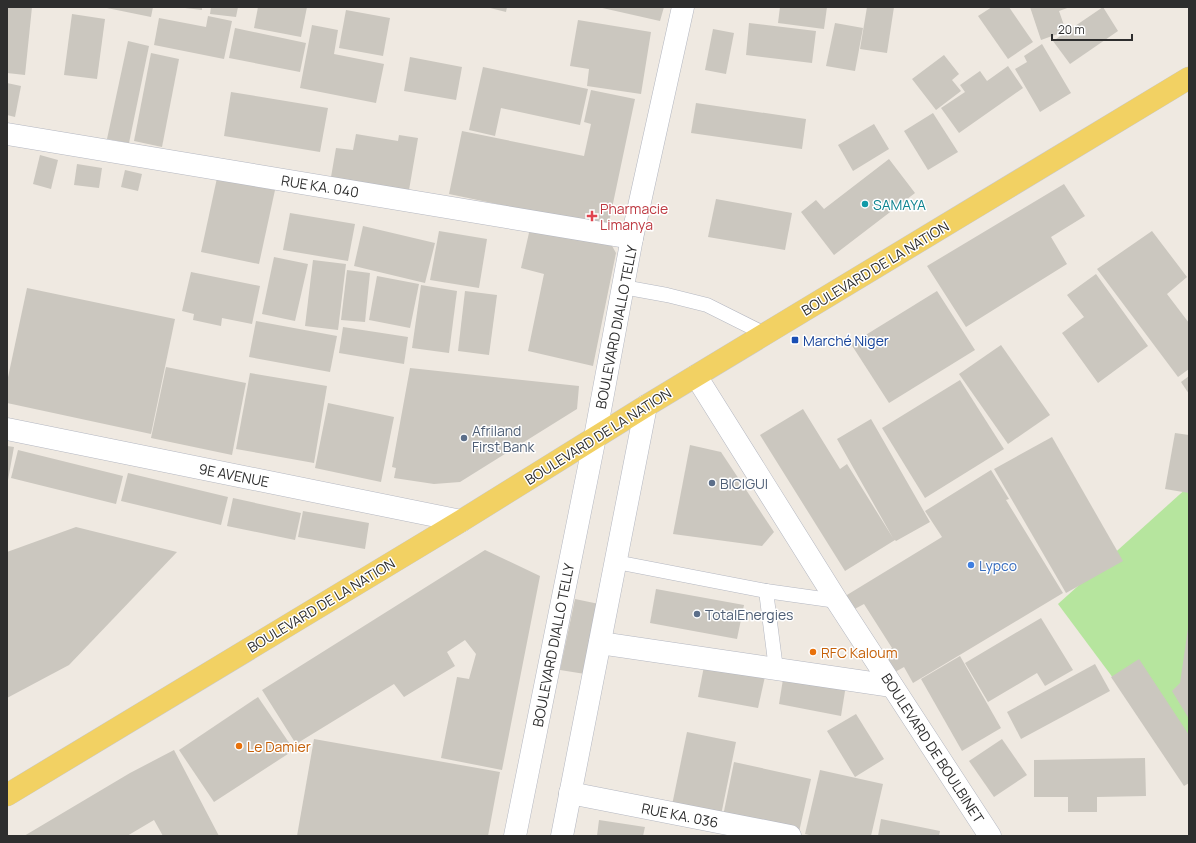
<svg xmlns="http://www.w3.org/2000/svg" width="1196" height="843" font-family="Manrope,sans-serif">
<style>
.green{fill:#b6e59e}
.building{fill:#cbc7bf}
.lines{fill:none;stroke-linecap:round;stroke-linejoin:round}
.lane-casing{stroke:#b4b7c1;stroke-width:15}
.street-casing{stroke:#b4b7c1;stroke-width:23}
.secondary-casing{stroke:#b4b7c1;stroke-width:23}
.primary-casing{stroke:#c9c9c9;stroke-width:23}
.lane{stroke:#fff;stroke-width:14}
.street{stroke:#fff;stroke-width:22}
.secondary{stroke:#fff;stroke-width:22}
.primary{stroke:#f2d163;stroke-width:22}
.culture-dot{fill:#0f9aa8;stroke:#fff;stroke-width:1.5}
.health-dot{fill:#e0444e;stroke:#fff;stroke-width:1.5}
.transit-dot{fill:#1a4fb4;stroke:#fff;stroke-width:1.5}
.service-dot{fill:#5c6f8a;stroke:#fff;stroke-width:1.5}
.shop-dot{fill:#3f7fe0;stroke:#fff;stroke-width:1.5}
.food-dot{fill:#e8710a;stroke:#fff;stroke-width:1.5}
.labels{text-anchor:middle;dominant-baseline:central;stroke-width:3;stroke-linejoin:round;paint-order:stroke}
.street-label{font-size:14px;fill:#2e2e2e;stroke:#fff}
.culture-label{font-size:14px;fill:#0d838f;stroke:#fff;text-anchor:start}
.health-label{font-size:14px;fill:#be3a42;stroke:#fff;text-anchor:start}
.transit-label{font-size:14px;fill:#164399;stroke:#fff;text-anchor:start}
.service-label{font-size:14px;fill:#4e5e75;stroke:#fff;text-anchor:start}
.shop-label{font-size:14px;fill:#366cbe;stroke:#fff;text-anchor:start}
.food-label{font-size:14px;fill:#c56008;stroke:#fff;text-anchor:start}
</style>
<rect width="100%" height="100%" fill="#efe9e1"/>
<path class="green" d="M 1189,486 L 1189,780 L 1058,604 Z"/>
<g class="building">
<path d="M 7,7 L 32,7 L 25,75 L 7,73 Z"/>
<path d="M 102,7 L 153,7 L 151,17 Z"/>
<path d="M 185,7 L 202,7 L 202,10 L 185,8 Z"/>
<path d="M 211,7 L 238,7 L 236,17 L 210,14 Z"/>
<path d="M 258,7 L 307,7 L 301,37 L 254,28 Z"/>
<path d="M 486,7 L 507,7 L 506,12 Z"/>
<path d="M 598,7 L 664,7 L 660,21 Z"/>
<path d="M 780,7 L 827,7 L 824,29 L 778,23 Z"/>
<path d="M 867,7 L 894,7 L 887,53 L 860,49 Z"/>
<path d="M 992,7 L 1009,7 L 1033,42 L 1008,59 L 978,16 Z"/>
<path d="M 1030,7 L 1070,7 L 1059,11 L 1066,31 L 1041,40 Z"/>
<path d="M 1103,7 L 1118,31 L 1070,64 L 1053,41 Z"/>
<path d="M 346,10 L 390,18 L 383,56 L 339,48 Z"/>
<path d="M 72,14 L 105,19 L 97,79 L 64,75 Z"/>
<path d="M 208,16 L 232,21 L 224,59 L 154,45 L 159,18 L 206,27 Z"/>
<path d="M 578,20 L 651,32 L 641,94 L 587,86 L 589,69 L 570,66 Z"/>
<path d="M 749,23 L 816,31 L 812,63 L 746,55 Z"/>
<path d="M 835,23 L 863,28 L 855,71 L 826,66 Z"/>
<path d="M 312,25 L 338,30 L 334,54 L 384,64 L 376,103 L 300,88 Z"/>
<path d="M 235,28 L 306,43 L 300,72 L 229,58 Z"/>
<path d="M 713,29 L 734,33 L 726,74 L 705,70 Z"/>
<path d="M 128,41 L 149,46 L 129,143 L 107,139 Z"/>
<path d="M 1042,44 L 1071,93 L 1040,112 L 1015,69 L 1027,62 L 1024,56 Z"/>
<path d="M 151,53 L 179,59 L 162,147 L 134,141 Z"/>
<path d="M 944,55 L 959,74 L 952,80 L 961,91 L 936,110 L 912,79 Z"/>
<path d="M 410,57 L 462,67 L 456,100 L 404,91 Z"/>
<path d="M 1008,66 L 1023,88 L 959,133 L 941,108 L 965,92 L 960,85 L 980,71 L 987,81 Z"/>
<path d="M 483,67 L 588,89 L 580,125 L 501,108 L 495,136 L 469,130 Z"/>
<path d="M 7,83 L 21,86 L 15,117 L 7,115 Z"/>
<path d="M 591,90 L 635,99 L 608,227 L 449,194 L 462,131 L 584,156 L 591,124 L 584,122 Z"/>
<path d="M 231,92 L 328,108 L 320,152 L 224,136 Z"/>
<path d="M 696,103 L 806,119 L 802,149 L 691,133 Z"/>
<path d="M 933,113 L 958,152 L 928,170 L 904,131 Z"/>
<path d="M 874,124 L 889,149 L 853,171 L 838,145 Z"/>
<path d="M 356,134 L 398,141 L 399,135 L 418,138 L 409,190 L 331,177 L 336,148 L 353,150 Z"/>
<path d="M 40,155 L 58,160 L 51,189 L 33,184 Z"/>
<path d="M 889,159 L 915,193 L 834,255 L 801,212 L 816,200 L 824,209 Z"/>
<path d="M 77,164 L 102,168 L 99,188 L 74,185 Z"/>
<path d="M 125,170 L 142,174 L 138,191 L 121,187 Z"/>
<path d="M 217,178 L 275,190 L 259,264 L 201,252 Z"/>
<path d="M 1064,184 L 1085,216 L 1051,237 L 1067,264 L 966,327 L 927,266 Z"/>
<path d="M 716,199 L 792,213 L 785,250 L 708,237 Z"/>
<path d="M 290,213 L 355,224 L 348,261 L 283,250 Z"/>
<path d="M 531,224 L 611,244 L 616,253 L 593,366 L 528,351 L 544,274 L 521,268 Z"/>
<path d="M 363,226 L 435,243 L 425,283 L 354,266 Z"/>
<path d="M 439,231 L 487,239 L 479,288 L 430,280 Z"/>
<path d="M 1152,231 L 1187,277 L 1167,294 L 1189,323 L 1189,369 L 1178,377 L 1097,269 Z"/>
<path d="M 274,257 L 308,264 L 295,321 L 262,314 Z"/>
<path d="M 313,260 L 346,264 L 338,330 L 305,326 Z"/>
<path d="M 347,270 L 370,273 L 365,322 L 341,320 Z"/>
<path d="M 191,272 L 260,286 L 252,324 L 222,318 L 221,326 L 193,320 L 194,314 L 182,311 Z"/>
<path d="M 1096,274 L 1148,346 L 1098,383 L 1062,333 L 1084,317 L 1067,295 Z"/>
<path d="M 377,276 L 419,284 L 410,328 L 369,320 Z"/>
<path d="M 421,285 L 457,291 L 449,353 L 412,348 Z"/>
<path d="M 27,288 L 175,319 L 151,434 L 7,403 L 7,382 Z"/>
<path d="M 465,291 L 497,295 L 489,355 L 458,351 Z"/>
<path d="M 937,291 L 975,350 L 889,403 L 851,344 Z"/>
<path d="M 256,321 L 337,336 L 330,372 L 249,357 Z"/>
<path d="M 343,327 L 408,337 L 404,364 L 339,353 Z"/>
<path d="M 1001,345 L 1050,415 L 1008,444 L 959,374 Z"/>
<path d="M 166,367 L 246,383 L 232,455 L 151,438 Z"/>
<path d="M 410,368 L 579,386 L 577,409 L 460,482 L 434,484 L 394,478 L 396,468 L 392,467 Z"/>
<path d="M 250,373 L 327,386 L 314,463 L 236,449 Z"/>
<path d="M 1189,376 L 1189,394 L 1181,382 Z"/>
<path d="M 960,380 L 1004,449 L 925,498 L 882,428 Z"/>
<path d="M 328,403 L 394,417 L 381,482 L 315,468 Z"/>
<path d="M 803,409 L 840,469 L 847,464 L 893,538 L 837,439 L 871,419 L 930,522 L 896,541 L 895,540 L 845,571 L 760,435 Z"/>
<path d="M 1175,433 L 1189,435 L 1189,493 L 1165,489 Z"/>
<path d="M 1052,437 L 1123,561 L 1066,593 L 994,469 Z"/>
<path d="M 690,445 L 721,452 L 774,532 L 762,546 L 673,534 Z"/>
<path d="M 7,446 L 14,447 L 8,480 L 7,480 Z"/>
<path d="M 18,450 L 123,476 L 116,504 L 11,478 Z"/>
<path d="M 991,470 L 1009,499 L 1006,500 L 1063,593 L 913,683 L 904,667 L 888,676 L 876,659 L 892,648 L 864,604 L 849,612 L 842,598 L 942,537 L 925,511 Z"/>
<path d="M 128,473 L 228,497 L 221,525 L 121,501 Z"/>
<path d="M 233,498 L 301,513 L 295,540 L 227,526 Z"/>
<path d="M 303,511 L 369,523 L 365,549 L 298,537 Z"/>
<path d="M 76,527 L 177,552 L 69,665 L 7,698 L 7,552 Z"/>
<path d="M 485,550 L 540,576 L 502,770 L 441,758 L 457,677 L 469,679 L 476,654 L 465,640 L 447,652 L 455,666 L 404,697 L 394,684 L 296,744 L 262,690 Z"/>
<path d="M 656,589 L 744,605 L 737,639 L 650,623 Z"/>
<path d="M 575,599 L 599,604 L 585,674 L 560,670 Z"/>
<path d="M 1041,618 L 1073,670 L 1045,686 L 1037,673 L 988,702 L 965,663 Z"/>
<path d="M 1188,628 L 1189,628 L 1189,719 L 1172,691 L 1180,683 Z"/>
<path d="M 960,656 L 1001,728 L 962,751 L 921,679 Z"/>
<path d="M 1139,659 L 1189,735 L 1189,783 L 1184,786 L 1111,677 Z"/>
<path d="M 705,661 L 766,672 L 758,708 L 698,697 Z"/>
<path d="M 1095,664 L 1110,691 L 1021,739 L 1007,712 Z"/>
<path d="M 784,673 L 846,685 L 841,716 L 779,704 Z"/>
<path d="M 258,697 L 294,750 L 214,802 L 179,750 Z"/>
<path d="M 856,714 L 884,759 L 855,777 L 827,731 Z"/>
<path d="M 687,732 L 736,742 L 720,820 L 671,810 Z"/>
<path d="M 314,739 L 500,772 L 488,836 L 297,836 Z"/>
<path d="M 1002,739 L 1027,775 L 994,797 L 969,761 Z"/>
<path d="M 174,750 L 219,836 L 163,836 L 154,820 L 127,836 L 24,836 L 130,773 Z"/>
<path d="M 1145,758 L 1146,796 L 1097,797 L 1097,812 L 1068,812 L 1068,797 L 1034,797 L 1034,760 Z"/>
<path d="M 734,762 L 811,779 L 799,832 L 723,816 Z"/>
<path d="M 820,770 L 883,784 L 871,836 L 813,836 L 805,834 Z"/>
<path d="M 881,819 L 940,831 L 939,836 L 878,836 Z"/>
<path d="M 599,820 L 645,827 L 643,836 L 597,836 Z"/>
</g>
<g class="lines">
<defs>
<g id="lane">
<path d="M 623,287 L 667,295 L 707,305 L 765,334"/>
<path d="M 616,562 L 766,591 L 837,601"/>
<path d="M 766,591 L 776,669"/>
</g>
<g id="street">
<path d="M 7,134 L 632,238"/>
<path d="M 7,429 L 461,521"/>
<path d="M 600,643 L 892,686"/>
<path d="M 570,793 L 790,836"/>
</g>
<g id="secondary">
<path d="M 696,376 L 837,601 L 990,836"/>
<path d="M 515,836 L 595,437 L 632,238 L 683,7"/>
<path d="M 562,836 L 646,406"/>
</g>
<path id="primary" d="M 7,795 L 461,521 L 646,406 L 1189,78"/>
</defs>
<use href="#lane" class="lane-casing"/>
<use href="#street" class="street-casing"/>
<use href="#secondary" class="secondary-casing"/>
<use href="#primary" class="primary-casing"/>
<use href="#lane" class="lane"/>
<use href="#street" class="street"/>
<use href="#secondary" class="secondary"/>
<use href="#primary" class="primary"/>
</g>
<circle class="culture-dot" cx="865" cy="204" r="4"/>
<path class="health-dot" d="M590 210h4v4h4v4h-4v4h-4v-4h-4v-4h4z"/>
<rect class="transit-dot" x="791" y="336" width="8" height="8" rx="2"/>
<g class="service-dot">
<circle cx="464" cy="438" r="4"/>
<circle cx="712" cy="483" r="4"/>
<circle cx="697" cy="614" r="4"/>
</g>
<circle class="shop-dot" cx="971" cy="565" r="4"/>
<g class="food-dot">
<circle cx="813" cy="652" r="4"/>
<circle cx="239" cy="746" r="4"/>
</g>
<g class="labels">
<g class="street-label">
<text transform="translate(320 186) rotate(9)">RUE KA. 040</text>
<text transform="translate(875 268) rotate(-31)">BOULEVARD DE LA NATION</text>
<text transform="translate(616 327) rotate(-79)">BOULEVARD DIALLO TELLY</text>
<text transform="translate(598 436) rotate(-32)">BOULEVARD DE LA NATION</text>
<text transform="translate(234 475) rotate(11)">9E AVENUE</text>
<text transform="translate(321 605) rotate(-31)">BOULEVARD DE LA NATION</text>
<text transform="translate(553 645) rotate(-79)">BOULEVARD DIALLO TELLY</text>
<text transform="translate(933 748) rotate(57)">BOULEVARD DE BOULBINET</text>
<text transform="translate(680 815) rotate(11)">RUE KA. 036</text>
</g>
<g class="culture-label">
<text x="873" y="204">SAMAYA</text>
</g>
<g class="health-label">
<text x="600" y="208">Pharmacie<tspan x="600" dy="16">Limanya</tspan></text>
</g>
<g class="transit-label">
<text x="803" y="340">Marché Niger</text>
</g>
<g class="service-label">
<text x="472" y="430">Afriland<tspan x="472" dy="16">First Bank</tspan></text>
<text x="720" y="483">BICIGUI</text>
<text x="705" y="614">TotalEnergies</text>
</g>
<g class="shop-label">
<text x="979" y="565">Lypco</text>
</g>
<g class="food-label">
<text x="821" y="652">RFC Kaloum</text>
<text x="247" y="746">Le Damier</text>
</g>
</g>
<rect width="1196" height="843" fill="none" stroke="#2e2e2e" stroke-width="16"/>
<path d="M1052 34v6h80v-6" fill="none" stroke="#2e2e2e" stroke-width="2"/>
<text x="1058" y="34" font-size="12" fill="#2e2e2e" stroke="#ffffff" stroke-width="3" paint-order="stroke">20 m</text>
</svg>
